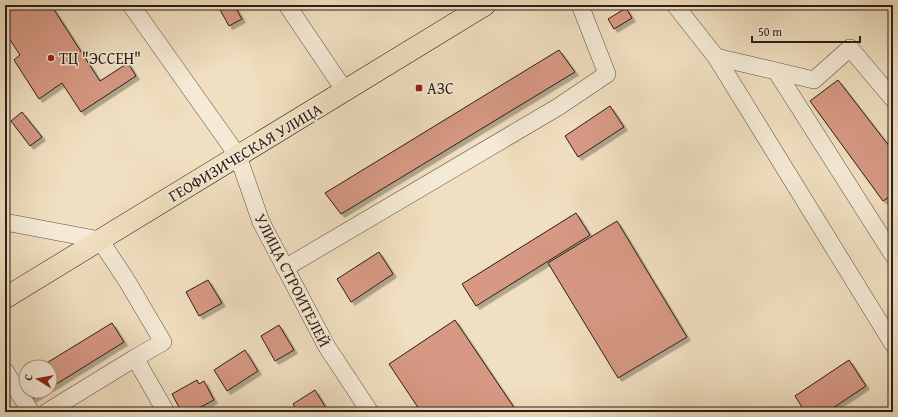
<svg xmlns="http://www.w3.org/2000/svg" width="898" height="417" font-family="'Gentium Book Plus',serif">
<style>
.building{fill:#d79984;stroke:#2a1e18;filter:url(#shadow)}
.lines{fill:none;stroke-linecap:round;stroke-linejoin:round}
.minor-casing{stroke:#5c4e42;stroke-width:18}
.major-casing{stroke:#2a1e18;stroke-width:22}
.minor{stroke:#f5ead6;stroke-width:17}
.major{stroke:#f0dfc0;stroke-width:21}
.poi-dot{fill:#8f2418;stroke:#f5ead6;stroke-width:1.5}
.labels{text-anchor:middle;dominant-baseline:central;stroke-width:3;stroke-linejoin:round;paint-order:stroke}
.poi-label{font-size:16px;fill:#2a1e18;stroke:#f5ead6;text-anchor:start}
.street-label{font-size:16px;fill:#2a1e18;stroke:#f5ead6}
</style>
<defs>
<filter id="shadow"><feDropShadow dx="3.5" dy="3.5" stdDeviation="0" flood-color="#0004"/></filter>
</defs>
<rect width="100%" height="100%" fill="#f0dfc0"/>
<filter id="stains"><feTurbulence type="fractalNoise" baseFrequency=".005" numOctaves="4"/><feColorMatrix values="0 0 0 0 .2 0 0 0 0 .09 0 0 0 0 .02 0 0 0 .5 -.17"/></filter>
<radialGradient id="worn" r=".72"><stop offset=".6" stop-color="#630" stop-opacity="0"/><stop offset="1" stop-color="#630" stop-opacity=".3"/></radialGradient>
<g class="building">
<path d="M 5,5 L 51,5 L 100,81 L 128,63 L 136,76 L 81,112 L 62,83 L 39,99 L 14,60 L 20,55 L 5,32 L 5,15 L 7,14 Z"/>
<path d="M 224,5 L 234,5 L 242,19 L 229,26 L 219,8 Z"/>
<path d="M 626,8 L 632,18 L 614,29 L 608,19 Z"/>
<path d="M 559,50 L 575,72 L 341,214 L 325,193 Z"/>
<path d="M 838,80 L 893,151 L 893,194 L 883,201 L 810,101 Z"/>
<path d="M 610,106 L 624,127 L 578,157 L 565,136 Z"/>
<path d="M 22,112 L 42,137 L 30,146 L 11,121 Z"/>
<path d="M 576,213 L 590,235 L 476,306 L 462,284 Z"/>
<path d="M 617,221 L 687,337 L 618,378 L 548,263 Z"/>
<path d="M 379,252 L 393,274 L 351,302 L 337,279 Z"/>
<path d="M 208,280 L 222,303 L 199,316 L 186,292 Z"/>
<path d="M 455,320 L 517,412 L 421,412 L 389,364 Z"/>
<path d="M 112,323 L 124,342 L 50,388 L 50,367 L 40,367 Z"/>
<path d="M 279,325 L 294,350 L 275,361 L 261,336 Z"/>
<path d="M 245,350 L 258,371 L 227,391 L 214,370 Z"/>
<path d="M 849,360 L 866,386 L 827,412 L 805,412 L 795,396 Z"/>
<path d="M 26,376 L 26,391 L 45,391 L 26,403 L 14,383 Z"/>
<path d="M 197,380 L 199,384 L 204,381 L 214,400 L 191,412 L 188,408 L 181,411 L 172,394 Z"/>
<path d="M 315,390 L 326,408 L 319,412 L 298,412 L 293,404 Z"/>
</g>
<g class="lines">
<defs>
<g id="minor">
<path d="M 131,5 L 238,156 L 261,222 L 327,347 L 370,412"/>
<path d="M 287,5 L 345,91"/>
<path d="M 675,5 L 716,57 L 893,344"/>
<path d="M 716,57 L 814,80 L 850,48 L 893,99"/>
<path d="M 776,71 L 893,255"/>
<path d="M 5,222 L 100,240 L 127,281 L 163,342 L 135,358"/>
<path d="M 285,268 L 558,107 L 607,74 L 580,5"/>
<path d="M 5,371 L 31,412"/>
<path d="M 47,412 L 135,358 L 166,412"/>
</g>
<path id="major" d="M 5,298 L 485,5"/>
</defs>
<use href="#minor" class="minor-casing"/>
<use href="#major" class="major-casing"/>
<use href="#minor" class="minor"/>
<use href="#major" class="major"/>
</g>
<g class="poi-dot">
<circle cx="51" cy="58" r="4"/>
<rect x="415" y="84" width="8" height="8" rx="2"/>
</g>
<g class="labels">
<g class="poi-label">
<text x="59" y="58">ТЦ "ЭССЕН"</text>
<text x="427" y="88">АЗС</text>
</g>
<g class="street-label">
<text transform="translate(245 152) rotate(-31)">ГЕОФИЗИЧЕСКАЯ УЛИЦА</text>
<text transform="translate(293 280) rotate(63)">УЛИЦА СТРОИТЕЛЕЙ</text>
</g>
</g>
<rect width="898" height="417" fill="none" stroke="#f0dfc0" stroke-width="20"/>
<rect x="6" y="6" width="886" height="405" fill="none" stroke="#2a1e18" stroke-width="2"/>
<rect x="10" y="10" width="878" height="397" fill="none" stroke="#2a1e18"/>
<g transform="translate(38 379) rotate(281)"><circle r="19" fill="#f5ead6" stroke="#a4988a"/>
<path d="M0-3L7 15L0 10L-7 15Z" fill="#8f2418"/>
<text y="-6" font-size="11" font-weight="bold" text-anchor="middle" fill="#2a1e18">С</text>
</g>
<path d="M752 36v6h108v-6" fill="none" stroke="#2a1e18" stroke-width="2"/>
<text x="758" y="36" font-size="12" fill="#2a1e18" stroke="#f5ead6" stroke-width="3" paint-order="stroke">50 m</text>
<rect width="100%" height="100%" filter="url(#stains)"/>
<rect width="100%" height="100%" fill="url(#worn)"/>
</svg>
